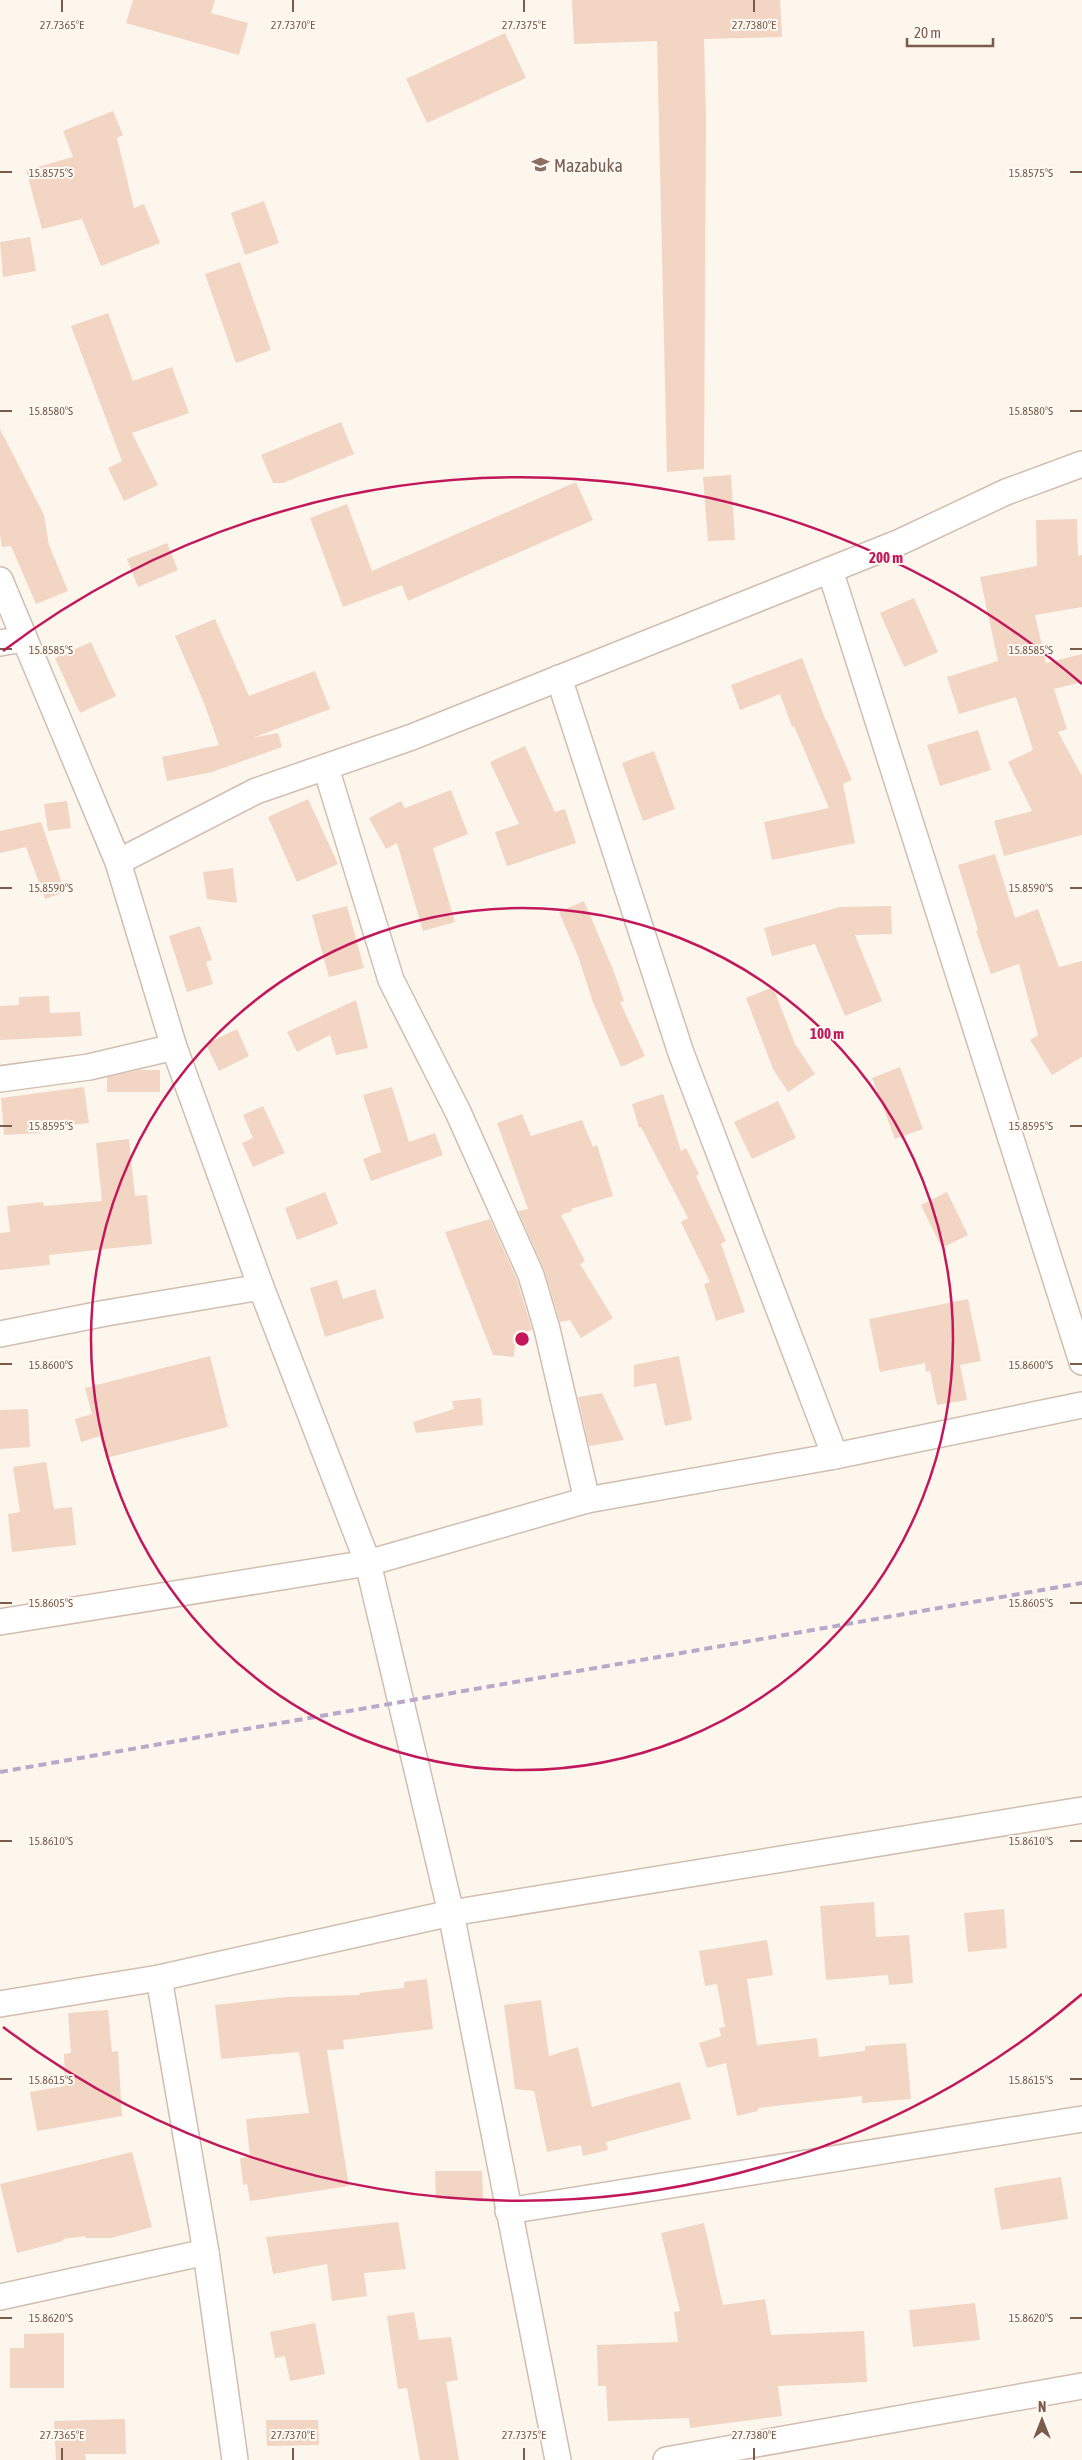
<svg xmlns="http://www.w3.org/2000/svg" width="1082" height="2460" font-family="'Asap Condensed',sans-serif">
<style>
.building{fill:#f3d5c3}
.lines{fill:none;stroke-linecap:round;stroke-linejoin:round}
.minor-casing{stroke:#d1beb0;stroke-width:28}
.minor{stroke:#fff;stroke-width:25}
.rail{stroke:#b9a8c9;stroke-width:4;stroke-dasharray:8 5;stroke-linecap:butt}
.ticks{fill:none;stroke:#7a5c4d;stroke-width:2}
.ring{fill:none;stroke:#c2185b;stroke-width:2.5}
.labels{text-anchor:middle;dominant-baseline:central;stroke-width:4;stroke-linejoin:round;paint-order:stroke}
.education-label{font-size:18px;fill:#785e54;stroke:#fffaf3;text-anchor:start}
.ticks-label{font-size:12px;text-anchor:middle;fill:#7a5c4d;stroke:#fffaf3;stroke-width:4;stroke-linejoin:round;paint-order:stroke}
.centre{fill:#c2185b;stroke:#fffaf3;stroke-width:2.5}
.ring-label{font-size:15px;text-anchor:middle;font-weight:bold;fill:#c2185b;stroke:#fffaf3;stroke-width:4;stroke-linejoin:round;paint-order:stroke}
</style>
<rect width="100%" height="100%" fill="#fdf6ec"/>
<g class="building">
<path d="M 133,0 L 215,0 L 211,13 L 248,23 L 239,55 L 126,23 Z"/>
<path d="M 572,0 L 780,0 L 782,37 L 704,39 L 706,119 L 704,469 L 667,472 L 657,41 L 574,44 Z"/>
<path d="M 505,33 L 526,78 L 427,123 L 406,79 Z"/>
<path d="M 113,111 L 123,135 L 117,138 L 134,208 L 144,204 L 160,243 L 101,266 L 82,219 L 42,229 L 26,170 L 73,157 L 63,131 Z"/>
<path d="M 264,201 L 279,243 L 245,255 L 231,213 Z"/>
<path d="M 30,237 L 36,271 L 3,277 L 0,242 Z"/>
<path d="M 240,262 L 271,350 L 236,363 L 205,274 Z"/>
<path d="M 108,313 L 133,381 L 172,367 L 189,413 L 132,433 L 158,485 L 124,501 L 108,468 L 122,461 L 71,326 Z"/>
<path d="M 341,422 L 354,454 L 283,483 L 273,483 L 261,455 Z"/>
<path d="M 0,429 L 44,515 L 49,545 L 68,591 L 36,604 L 11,546 L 2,547 L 0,535 Z"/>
<path d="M 731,475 L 735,540 L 708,541 L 703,477 Z"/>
<path d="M 576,482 L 593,520 L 408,601 L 402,585 L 343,607 L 310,518 L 347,504 L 372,571 Z"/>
<path d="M 1077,519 L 1078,556 L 1082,555 L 1082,607 L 1035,615 L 1046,663 L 1082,654 L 1082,682 L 1054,689 L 1067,729 L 1058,732 L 1082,776 L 1082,835 L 1004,856 L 994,821 L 1032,811 L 1008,762 L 1033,750 L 1016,697 L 959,714 L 947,677 L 998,661 L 980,577 L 1037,566 L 1036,520 Z"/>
<path d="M 167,543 L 178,570 L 138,587 L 127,559 Z"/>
<path d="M 914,598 L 938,652 L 904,667 L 880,613 Z"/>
<path d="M 215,619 L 249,696 L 315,671 L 330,709 L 252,738 L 278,733 L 282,747 L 212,772 L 167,781 L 162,757 L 219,745 L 204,703 L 175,636 Z"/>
<path d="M 91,642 L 116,696 L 80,713 L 55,658 Z"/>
<path d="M 802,658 L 826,721 L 827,721 L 852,780 L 843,784 L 855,843 L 772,860 L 764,822 L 829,808 L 794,726 L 792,727 L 780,694 L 740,710 L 731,685 Z"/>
<path d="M 978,730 L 991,770 L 940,786 L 927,745 Z"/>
<path d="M 525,746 L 555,812 L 565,809 L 576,843 L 507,866 L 495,832 L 519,824 L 490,762 Z"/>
<path d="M 654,751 L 675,809 L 643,821 L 622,763 Z"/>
<path d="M 451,790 L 468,834 L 433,848 L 455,922 L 423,931 L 397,843 L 386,849 L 369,818 L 401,801 L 405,808 Z"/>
<path d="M 308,799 L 338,864 L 297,882 L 268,817 Z"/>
<path d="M 67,801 L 71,828 L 48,831 L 44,804 Z"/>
<path d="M 41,822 L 65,892 L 45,899 L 26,847 L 0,853 L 0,831 Z"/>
<path d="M 995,854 L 1015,918 L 1038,909 L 1059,967 L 1082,961 L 1082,1057 L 1052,1075 L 1030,1040 L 1038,1035 L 1019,964 L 991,974 L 976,931 L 978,930 L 958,865 Z"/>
<path d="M 233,868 L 237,903 L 207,899 L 203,872 Z"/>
<path d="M 584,901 L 614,972 L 624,1001 L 620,1002 L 645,1056 L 621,1067 L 593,1002 L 578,956 L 559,912 Z"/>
<path d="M 347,906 L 364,968 L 329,977 L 312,915 Z"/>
<path d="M 891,906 L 892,934 L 855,935 L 882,1001 L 845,1016 L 815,944 L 772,956 L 764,928 L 840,907 Z"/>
<path d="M 200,926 L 212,960 L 206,962 L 213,984 L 187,992 L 169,936 Z"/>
<path d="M 773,987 L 795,1044 L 815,1074 L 788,1092 L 773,1069 L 746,998 Z"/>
<path d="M 49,996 L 50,1013 L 80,1012 L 82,1036 L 0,1040 L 0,1006 L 19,1005 L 19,997 Z"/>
<path d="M 356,1000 L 368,1048 L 336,1055 L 330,1035 L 297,1052 L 287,1032 Z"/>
<path d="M 237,1029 L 249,1056 L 219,1071 L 206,1044 Z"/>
<path d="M 900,1067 L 923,1129 L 895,1139 L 872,1078 Z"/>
<path d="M 140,1070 L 160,1070 L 160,1092 L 107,1092 L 107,1077 Z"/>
<path d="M 84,1087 L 89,1123 L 39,1129 L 40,1133 L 4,1135 L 1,1098 Z"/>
<path d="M 392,1087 L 409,1142 L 435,1133 L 443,1155 L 371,1181 L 363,1159 L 381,1152 L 363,1095 Z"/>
<path d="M 663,1094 L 681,1151 L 686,1148 L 699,1174 L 696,1176 L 726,1241 L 721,1244 L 745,1312 L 716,1321 L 704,1284 L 710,1282 L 681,1222 L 688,1218 L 641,1127 L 639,1128 L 632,1104 Z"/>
<path d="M 778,1101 L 796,1138 L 752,1159 L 734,1122 Z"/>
<path d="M 263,1106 L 285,1153 L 253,1167 L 242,1143 L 253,1138 L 243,1115 Z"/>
<path d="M 522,1114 L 531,1136 L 582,1120 L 593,1147 L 597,1145 L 613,1196 L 571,1209 L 572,1211 L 561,1215 L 585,1261 L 580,1264 L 613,1318 L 581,1338 L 570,1320 L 560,1322 L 544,1269 L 518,1211 L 528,1209 L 497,1123 Z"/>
<path d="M 129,1139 L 135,1196 L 147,1195 L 152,1244 L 49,1255 L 50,1265 L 0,1270 L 0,1233 L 10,1232 L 7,1206 L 43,1202 L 44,1206 L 102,1201 L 96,1143 Z"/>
<path d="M 325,1192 L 338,1224 L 297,1240 L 285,1208 Z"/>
<path d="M 947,1192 L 968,1235 L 942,1248 L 921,1205 Z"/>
<path d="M 490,1219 L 517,1280 L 532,1330 L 516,1335 L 514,1357 L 493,1355 L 445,1232 Z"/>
<path d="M 337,1280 L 343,1299 L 375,1289 L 384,1318 L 325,1337 L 310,1288 Z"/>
<path d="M 968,1299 L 981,1361 L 960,1365 L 967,1400 L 937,1405 L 930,1371 L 926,1372 L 925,1363 L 880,1372 L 869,1319 Z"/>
<path d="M 210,1356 L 228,1427 L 106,1458 L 100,1436 L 81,1442 L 75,1419 L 92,1414 L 85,1388 Z"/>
<path d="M 679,1356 L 692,1420 L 665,1426 L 656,1383 L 634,1387 L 634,1365 Z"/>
<path d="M 602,1393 L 624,1440 L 589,1446 L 578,1397 Z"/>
<path d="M 481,1398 L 483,1425 L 416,1433 L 413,1422 L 454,1409 L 452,1401 Z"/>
<path d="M 28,1409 L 30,1447 L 0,1449 L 0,1410 Z"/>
<path d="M 46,1462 L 54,1509 L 72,1507 L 76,1545 L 12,1552 L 8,1514 L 20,1512 L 13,1467 Z"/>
<path d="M 874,1902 L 876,1937 L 909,1935 L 913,1983 L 889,1985 L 888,1975 L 826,1980 L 820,1906 Z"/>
<path d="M 1004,1909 L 1007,1948 L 968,1952 L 964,1913 Z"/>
<path d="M 767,1940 L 773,1975 L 747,1979 L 757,2045 L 817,2038 L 819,2057 L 865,2051 L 865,2046 L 906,2043 L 911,2099 L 862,2103 L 862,2096 L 758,2108 L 758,2111 L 737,2116 L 726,2063 L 707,2068 L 699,2043 L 721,2036 L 719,2028 L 725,2027 L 717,1984 L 705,1986 L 699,1951 Z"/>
<path d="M 427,1979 L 433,2029 L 343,2040 L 344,2049 L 327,2050 L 349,2186 L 250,2201 L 247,2184 L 243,2185 L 240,2158 L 250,2157 L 246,2119 L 309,2113 L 299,2052 L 221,2059 L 215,2005 L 287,1997 L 360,1995 L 359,1993 L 404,1988 L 404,1982 Z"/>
<path d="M 541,2000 L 549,2056 L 578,2047 L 592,2107 L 680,2082 L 691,2119 L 606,2142 L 608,2150 L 583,2156 L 581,2145 L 547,2152 L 534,2091 L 515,2089 L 504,2005 Z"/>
<path d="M 108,2010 L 112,2052 L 118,2051 L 122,2116 L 37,2131 L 30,2092 L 65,2086 L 64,2054 L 71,2053 L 68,2013 Z"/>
<path d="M 132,2152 L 152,2227 L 111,2238 L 86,2238 L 85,2236 L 63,2239 L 63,2241 L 17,2253 L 0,2184 Z"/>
<path d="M 435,2171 L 482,2171 L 483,2198 L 436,2199 Z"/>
<path d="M 1061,2177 L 1068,2219 L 1001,2230 L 994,2188 Z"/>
<path d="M 398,2222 L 406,2269 L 364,2273 L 367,2296 L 332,2301 L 327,2264 L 273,2274 L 266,2237 Z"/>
<path d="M 704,2223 L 723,2305 L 765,2299 L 771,2335 L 864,2331 L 867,2382 L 778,2386 L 782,2416 L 690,2428 L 689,2418 L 608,2421 L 606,2386 L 598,2386 L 597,2345 L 678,2342 L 674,2312 L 680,2311 L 661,2233 Z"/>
<path d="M 975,2303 L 980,2340 L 913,2347 L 909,2310 Z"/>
<path d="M 414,2312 L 419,2340 L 451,2337 L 458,2380 L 446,2382 L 459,2460 L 420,2460 L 407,2388 L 398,2389 L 387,2316 Z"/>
<path d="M 315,2323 L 325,2374 L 290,2381 L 285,2356 L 275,2358 L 270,2332 Z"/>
<path d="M 64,2333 L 64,2388 L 10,2388 L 10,2348 L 24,2348 L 24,2334 Z"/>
<path d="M 125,2419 L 126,2454 L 85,2454 L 86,2460 L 56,2460 L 54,2421 Z"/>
<path d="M 266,2420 L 318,2420 L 319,2445 L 267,2446 Z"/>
</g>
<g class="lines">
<defs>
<g id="minor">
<path d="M 830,570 L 1082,1362"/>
<path d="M 0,580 L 118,862 L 174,1047 L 261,1287 L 368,1563 L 451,1913 L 558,2460"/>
<path d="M 0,643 L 24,639"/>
<path d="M 559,678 L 681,1053 L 835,1456"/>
<path d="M 326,768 L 391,980 L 458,1112 L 531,1275 L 547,1329 L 587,1500"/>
<path d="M 118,862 L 256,791 L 412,737 L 900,542 L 1006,492 L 1082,464"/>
<path d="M 0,1079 L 89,1067 L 174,1047"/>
<path d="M 0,1334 L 106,1313 L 261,1287"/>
<path d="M 0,1622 L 368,1563 L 587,1500 L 835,1456 L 1082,1405"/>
<path d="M 159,1978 L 206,2252 L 235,2460"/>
<path d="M 0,2004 L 159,1978 L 451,1913 L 1082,1810"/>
<path d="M 508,2211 L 1082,2119"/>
<path d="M 0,2297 L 206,2252"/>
<path d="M 666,2460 L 1082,2386"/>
</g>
</defs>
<use href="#minor" class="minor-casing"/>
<use href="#minor" class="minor"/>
<path class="rail" d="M 0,1772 L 1082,1583"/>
</g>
<path class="ticks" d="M 62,0 L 62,12M 293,0 L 293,12M 524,0 L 524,12M 754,0 L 754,12M 0,172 L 12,172M 1070,172 L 1082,172M 0,411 L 12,411M 1070,411 L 1082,411M 0,649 L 12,649M 1070,649 L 1082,649M 0,888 L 12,888M 1070,888 L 1082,888M 0,1126 L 12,1126M 1070,1126 L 1082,1126M 0,1364 L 12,1364M 1070,1364 L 1082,1364M 0,1603 L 12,1603M 1070,1603 L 1082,1603M 0,1841 L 12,1841M 1070,1841 L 1082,1841M 0,2079 L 12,2079M 1070,2079 L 1082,2079M 0,2318 L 12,2318M 1070,2318 L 1082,2318M 62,2448 L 62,2460M 293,2448 L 293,2460M 524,2448 L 524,2460M 754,2448 L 754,2460"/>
<g class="ring">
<circle cx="522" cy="1339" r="431"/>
<path d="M1082 1994A862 862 0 0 1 3 2027M3 651A862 862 0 0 1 1082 684"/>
</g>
<defs>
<symbol id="school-bare" viewBox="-9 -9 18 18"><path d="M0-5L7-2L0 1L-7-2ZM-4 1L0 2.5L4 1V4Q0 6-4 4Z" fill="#8d6e63" stroke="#fffaf3" stroke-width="2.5" paint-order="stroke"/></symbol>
</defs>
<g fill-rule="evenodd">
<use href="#school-bare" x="528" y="152" width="25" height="25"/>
</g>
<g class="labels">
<g class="education-label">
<text x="554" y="165">Mazabuka</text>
</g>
</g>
<g class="ticks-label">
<text x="62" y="29">27.7365°E</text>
<text x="293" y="29">27.7370°E</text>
<text x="524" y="29">27.7375°E</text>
<text x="754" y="29">27.7380°E</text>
<text x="51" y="177">15.8575°S</text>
<text x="1031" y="177">15.8575°S</text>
<text x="51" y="415">15.8580°S</text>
<text x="1031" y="415">15.8580°S</text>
<text x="51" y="654">15.8585°S</text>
<text x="1031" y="654">15.8585°S</text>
<text x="51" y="892">15.8590°S</text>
<text x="1031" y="892">15.8590°S</text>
<text x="51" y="1130">15.8595°S</text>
<text x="1031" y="1130">15.8595°S</text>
<text x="51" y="1369">15.8600°S</text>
<text x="1031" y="1369">15.8600°S</text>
<text x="51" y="1607">15.8605°S</text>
<text x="1031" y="1607">15.8605°S</text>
<text x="51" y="1845">15.8610°S</text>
<text x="1031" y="1845">15.8610°S</text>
<text x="51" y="2084">15.8615°S</text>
<text x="1031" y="2084">15.8615°S</text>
<text x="51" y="2322">15.8620°S</text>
<text x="1031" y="2322">15.8620°S</text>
<text x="62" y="2439">27.7365°E</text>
<text x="293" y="2439">27.7370°E</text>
<text x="524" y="2439">27.7375°E</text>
<text x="754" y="2439">27.7380°E</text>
</g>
<circle cx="522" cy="1339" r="8" class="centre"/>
<g class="ring-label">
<text x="886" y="563">200 m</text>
<text x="827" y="1039">100 m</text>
</g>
<g transform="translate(1042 2420)" stroke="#fffaf3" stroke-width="4" paint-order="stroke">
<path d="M0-4L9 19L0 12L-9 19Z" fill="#7a5c4d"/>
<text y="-8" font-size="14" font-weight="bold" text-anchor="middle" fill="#7a5c4d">N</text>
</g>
<path d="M907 38v8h86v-8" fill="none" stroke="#7a5c4d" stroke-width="2.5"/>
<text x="914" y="38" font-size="15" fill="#7a5c4d" stroke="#fffaf3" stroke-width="4" paint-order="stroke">20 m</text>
</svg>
